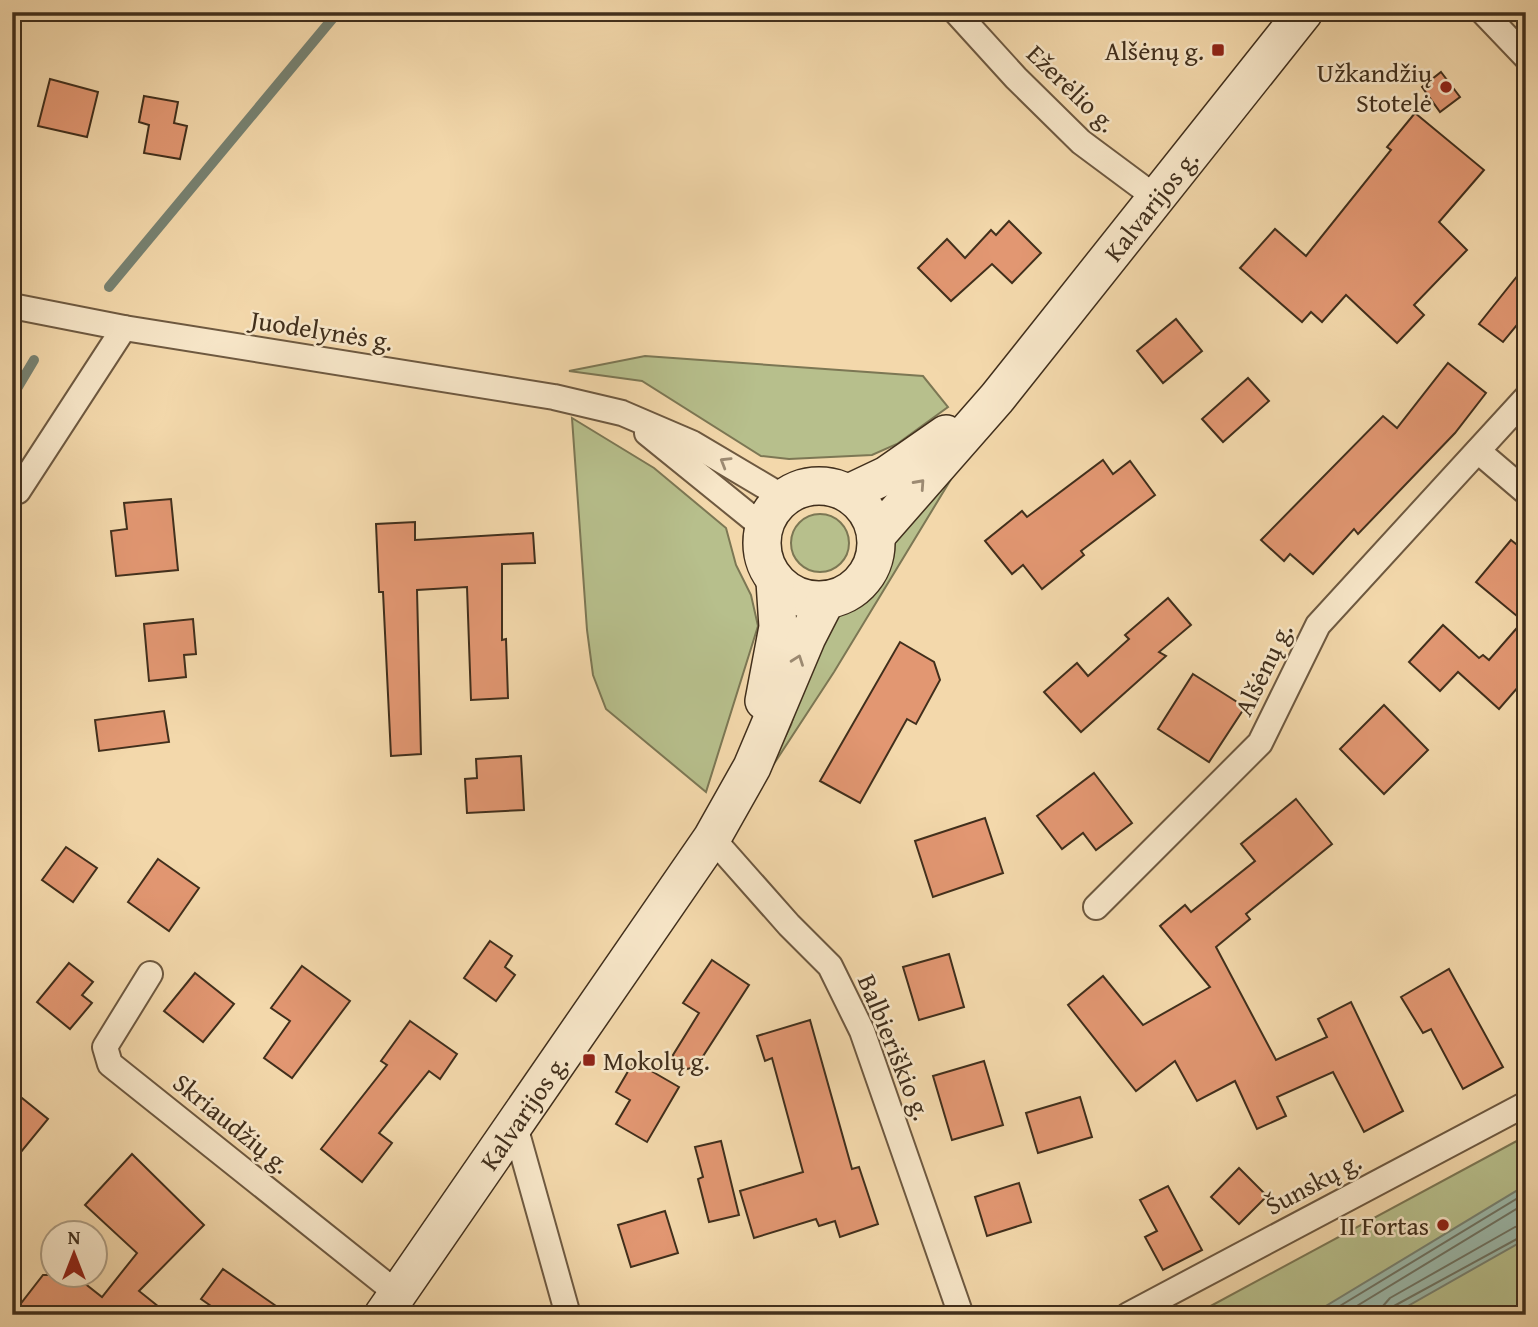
<svg xmlns="http://www.w3.org/2000/svg" width="1538" height="1327" font-family="'Gentium Book Plus',serif">
<style>
.green{fill:#b7bf8c;stroke:#7c7754;stroke-width:2}
.water{fill:#9bb9ab;stroke:#778272;stroke-width:2}
.lines{fill:none;stroke-linecap:round;stroke-linejoin:round}
.shore{stroke:#6e7464;stroke-width:2}
.stream{stroke:#778272;stroke-width:10}
.building{fill:#e29772;stroke:#412f1c;stroke-width:2}
.minor-casing{stroke:#6e5940;stroke-width:28}
.secondary-casing{stroke:#412f1c;stroke-width:40}
.minor{stroke:#f7e6c8;stroke-width:24}
.secondary{stroke:#f7e6c8;stroke-width:37}
.oneway{stroke:#9c8a72}
.poi-dot{fill:#8f2418;stroke:#f7e6c8;stroke-width:2.5}
.labels{text-anchor:middle;dominant-baseline:central;stroke-width:5;stroke-linejoin:round;paint-order:stroke}
.poi-label{font-size:26px;fill:#412f1c;stroke:#f7e6c8;text-anchor:end}
.street-label{font-size:26px;fill:#412f1c;stroke:#f7e6c8}
</style>
<rect width="100%" height="100%" fill="#f3d8ab"/>
<filter id="stains"><feTurbulence type="fractalNoise" baseFrequency=".00286" numOctaves="4"/><feColorMatrix values="0 0 0 0 .2 0 0 0 0 .09 0 0 0 0 .02 0 0 0 .5 -.17"/></filter>
<radialGradient id="worn" r=".72"><stop offset=".6" stop-color="#630" stop-opacity="0"/><stop offset="1" stop-color="#630" stop-opacity=".3"/></radialGradient>
<g class="green">
<path d="M 645,356 L 923,376 L 948,407 L 897,444 L 872,455 L 789,459 L 761,456 L 642,381 L 569,371 Z"/>
<path d="M 572,418 L 654,468 L 726,528 L 736,565 L 751,595 L 758,626 L 706,792 L 606,709 L 593,675 L 587,630 Z"/>
<path d="M 956,471 L 834,672 L 766,776 L 791,725 L 811,659 L 826,625 L 841,612 L 869,597 L 886,578 L 898,525 Z"/>
<circle cx="820" cy="543" r="29"/>
<path d="M 1526,1136 L 1526,1315 L 1194,1315 Z"/>
</g>
<path class="water" d="M 1526,1185 L 1526,1239 L 1392,1315 L 1311,1315 Z"/>
<g class="lines">
<g class="shore">
<path d="M 1325,1315 L 1526,1193"/>
<path d="M 1342,1315 L 1526,1203"/>
<path d="M 1381,1315 L 1383,1306 L 1390,1298 L 1515,1227 L 1526,1225"/>
<path d="M 1390,1315 L 1394,1306 L 1526,1234"/>
</g>
<g class="stream">
<path d="M 109,287 L 338,12"/>
<path d="M 12,397 L 34,360"/>
</g>
</g>
<g class="building">
<path d="M 1441,72 L 1460,97 L 1440,112 L 1422,87 Z"/>
<path d="M 50,79 L 98,92 L 87,137 L 38,126 Z"/>
<path d="M 144,96 L 178,102 L 174,123 L 187,126 L 180,159 L 144,153 L 149,125 L 139,122 Z"/>
<path d="M 1415,113 L 1484,170 L 1439,222 L 1467,250 L 1414,305 L 1424,315 L 1397,343 L 1346,295 L 1322,322 L 1311,312 L 1302,322 L 1240,268 L 1275,229 L 1306,256 L 1391,150 L 1387,147 Z"/>
<path d="M 1009,221 L 1041,253 L 1012,283 L 992,264 L 951,301 L 918,268 L 947,239 L 965,258 L 991,230 L 996,235 Z"/>
<path d="M 1526,265 L 1526,314 L 1503,342 L 1479,324 Z"/>
<path d="M 1176,319 L 1202,351 L 1163,383 L 1137,351 Z"/>
<path d="M 1448,363 L 1486,393 L 1455,433 L 1358,534 L 1354,529 L 1313,574 L 1290,554 L 1284,561 L 1261,540 L 1383,416 L 1397,428 Z"/>
<path d="M 1248,378 L 1269,401 L 1223,442 L 1202,419 Z"/>
<path d="M 1103,460 L 1113,474 L 1130,461 L 1155,495 L 1081,551 L 1084,555 L 1042,589 L 1023,565 L 1012,574 L 985,541 L 1022,511 L 1027,517 Z"/>
<path d="M 171,499 L 178,570 L 116,576 L 111,531 L 127,529 L 124,503 Z"/>
<path d="M 415,522 L 415,540 L 533,533 L 535,563 L 502,564 L 502,640 L 506,639 L 508,698 L 471,700 L 467,587 L 417,590 L 421,754 L 391,756 L 383,592 L 379,592 L 376,524 Z"/>
<path d="M 1511,540 L 1526,552 L 1526,678 L 1499,709 L 1458,672 L 1440,691 L 1409,662 L 1443,625 L 1479,658 L 1483,655 L 1489,660 L 1523,621 L 1476,582 Z"/>
<path d="M 1168,598 L 1191,625 L 1159,652 L 1166,656 L 1081,732 L 1044,692 L 1077,663 L 1088,676 L 1129,639 L 1125,635 Z"/>
<path d="M 193,619 L 196,654 L 184,655 L 186,677 L 149,681 L 144,624 Z"/>
<path d="M 900,642 L 934,662 L 940,680 L 916,724 L 907,719 L 860,803 L 820,781 Z"/>
<path d="M 1193,674 L 1245,707 L 1209,762 L 1158,729 Z"/>
<path d="M 1384,705 L 1428,750 L 1384,794 L 1340,749 Z"/>
<path d="M 164,711 L 169,742 L 99,751 L 95,720 Z"/>
<path d="M 521,756 L 524,810 L 467,813 L 465,779 L 477,778 L 476,759 Z"/>
<path d="M 1094,773 L 1132,823 L 1096,850 L 1083,833 L 1062,849 L 1037,816 Z"/>
<path d="M 1296,799 L 1332,844 L 1246,914 L 1250,919 L 1216,947 L 1276,1060 L 1327,1037 L 1318,1019 L 1351,1002 L 1403,1111 L 1364,1132 L 1333,1072 L 1277,1097 L 1286,1116 L 1257,1129 L 1235,1081 L 1197,1101 L 1175,1061 L 1136,1091 L 1068,1005 L 1103,976 L 1143,1025 L 1210,987 L 1160,926 L 1185,905 L 1191,912 L 1255,861 L 1241,844 Z"/>
<path d="M 985,818 L 1003,873 L 933,897 L 915,841 Z"/>
<path d="M 66,847 L 97,868 L 73,902 L 42,880 Z"/>
<path d="M 158,859 L 199,888 L 169,931 L 128,902 Z"/>
<path d="M 490,941 L 512,956 L 505,967 L 515,975 L 496,1001 L 464,978 Z"/>
<path d="M 949,954 L 964,1007 L 919,1020 L 903,967 Z"/>
<path d="M 712,960 L 749,985 L 696,1067 L 677,1071 L 673,1055 L 699,1013 L 683,1003 Z"/>
<path d="M 69,963 L 93,982 L 82,995 L 92,1003 L 70,1029 L 37,1002 Z"/>
<path d="M 302,966 L 350,1001 L 292,1078 L 264,1058 L 290,1021 L 271,1008 Z"/>
<path d="M 1449,969 L 1503,1067 L 1463,1089 L 1431,1029 L 1423,1033 L 1401,997 Z"/>
<path d="M 195,973 L 234,1004 L 203,1042 L 164,1011 Z"/>
<path d="M 810,1020 L 852,1169 L 859,1167 L 878,1224 L 840,1237 L 835,1221 L 819,1226 L 816,1219 L 754,1238 L 740,1191 L 803,1172 L 772,1058 L 765,1061 L 757,1036 Z"/>
<path d="M 410,1021 L 457,1054 L 440,1079 L 429,1071 L 379,1133 L 392,1143 L 362,1182 L 321,1149 L 387,1065 L 381,1061 Z"/>
<path d="M 634,1061 L 679,1087 L 647,1142 L 616,1124 L 630,1100 L 616,1092 Z"/>
<path d="M 984,1061 L 1003,1125 L 952,1140 L 933,1076 Z"/>
<path d="M 12,1090 L 48,1119 L 12,1163 Z"/>
<path d="M 1080,1097 L 1092,1137 L 1038,1153 L 1026,1113 Z"/>
<path d="M 721,1141 L 739,1215 L 709,1222 L 698,1179 L 703,1177 L 695,1147 Z"/>
<path d="M 132,1154 L 204,1225 L 139,1291 L 169,1315 L 12,1315 L 43,1275 L 74,1275 L 102,1297 L 137,1253 L 85,1205 Z"/>
<path d="M 1239,1168 L 1267,1196 L 1239,1224 L 1211,1197 Z"/>
<path d="M 1019,1183 L 1031,1222 L 987,1236 L 975,1197 Z"/>
<path d="M 1168,1186 L 1202,1250 L 1163,1270 L 1145,1237 L 1157,1231 L 1140,1200 Z"/>
<path d="M 665,1211 L 678,1253 L 631,1267 L 618,1225 Z"/>
<path d="M 223,1269 L 289,1315 L 224,1315 L 201,1299 Z"/>
</g>
<g class="lines">
<defs>
<g id="minor">
<path d="M 956,12 L 1016,78 L 1081,142 L 1155,197"/>
<path d="M 1483,12 L 1526,57"/>
<path d="M 12,306 L 124,328 L 554,397 L 622,413 L 692,443 L 783,497"/>
<path d="M 647,433 L 763,527"/>
<path d="M 1478,451 L 1526,492"/>
<path d="M 12,492 L 18,491 L 124,328"/>
<path d="M 712,838 L 789,925 L 830,966 L 862,1031 L 961,1315"/>
<path d="M 1096,907 L 1260,743 L 1318,625 L 1526,398"/>
<path d="M 150,974 L 105,1047 L 110,1064 L 398,1294"/>
<path d="M 515,1126 L 568,1315"/>
<path d="M 1128,1315 L 1526,1104"/>
</g>
<g id="secondary">
<circle cx="819" cy="543" r="57"/>
<path d="M 849,493 L 887,475 L 946,434"/>
<path id="s1" d="M 876,536 L 997,398 L 1304,12"/>
<path d="M 764,701 L 778,627 L 775,581"/>
<path id="s2" d="M 383,1315 L 712,838 L 752,767 L 807,637 L 826,600"/>
</g>
</defs>
<use href="#minor" class="minor-casing"/>
<use href="#secondary" class="secondary-casing"/>
<use href="#minor" class="minor"/>
<use href="#secondary" class="secondary"/>
</g>
<defs><path id="oneway-chevron" d="M-2-3.5L2.5 0L-2 3.5" fill="none" stroke-width="1.6" stroke-linecap="round" stroke-linejoin="round" transform="scale(1.75)"/></defs>
<g class="oneway">
<use href="#oneway-chevron" transform="translate(725 462) rotate(-149)"/>
<use href="#oneway-chevron" transform="translate(920 484) rotate(-48)"/>
<use href="#oneway-chevron" transform="translate(798 660) rotate(-70)"/>
</g>
<g class="poi-dot">
<rect x="1211" y="43" width="14" height="14" rx="3.5"/>
<circle cx="1446" cy="87" r="7"/>
<rect x="582" y="1053" width="14" height="14" rx="3.5"/>
<circle cx="1443" cy="1225" r="7"/>
</g>
<g class="labels">
<g class="poi-label">
<text x="1204" y="50">Alšėnų g.</text>
<text x="1432" y="72">Užkandžių<tspan x="1432" dy="30">Stotelė</tspan></text>
<text x="603" y="1060" text-anchor="start">Mokolų g.</text>
<text x="1429" y="1225">II Fortas</text>
</g>
<g class="street-label">
<text transform="translate(1072 88) rotate(44)">Ežerėlio g.</text>
<text stroke="none"><textPath href="#s1" startOffset="430">Kalvarijos g.</textPath></text>
<text transform="translate(322 330) rotate(9)">Juodelynės g.</text>
<text transform="translate(1263 669) rotate(-64)">Alšėnų g.</text>
<text transform="translate(895 1047) rotate(68)">Balbieriškio g.</text>
<text stroke="none"><textPath href="#s2" startOffset="247">Kalvarijos g.</textPath></text>
<text transform="translate(232 1123) rotate(39)">Skriaudžių g.</text>
<text transform="translate(1313 1183) rotate(-28)">Šunskų g.</text>
</g>
</g>
<rect width="1538" height="1327" fill="none" stroke="#f3d8ab" stroke-width="42"/>
<rect x="14" y="14" width="1510" height="1299" fill="none" stroke="#412f1c" stroke-width="3.5"/>
<rect x="21" y="21" width="1496" height="1285" fill="none" stroke="#412f1c" stroke-width="2"/>
<g transform="translate(74 1254)"><circle r="33" fill="#f7e6c8" stroke="#ae9d83" stroke-width="2"/>
<path d="M0-5L12 26L0 18L-12 26Z" fill="#8f2418"/>
<text y="-10" font-size="19" font-weight="bold" text-anchor="middle" fill="#412f1c">N</text>
</g>
<rect width="100%" height="100%" filter="url(#stains)"/>
<rect width="100%" height="100%" fill="url(#worn)"/>
</svg>
